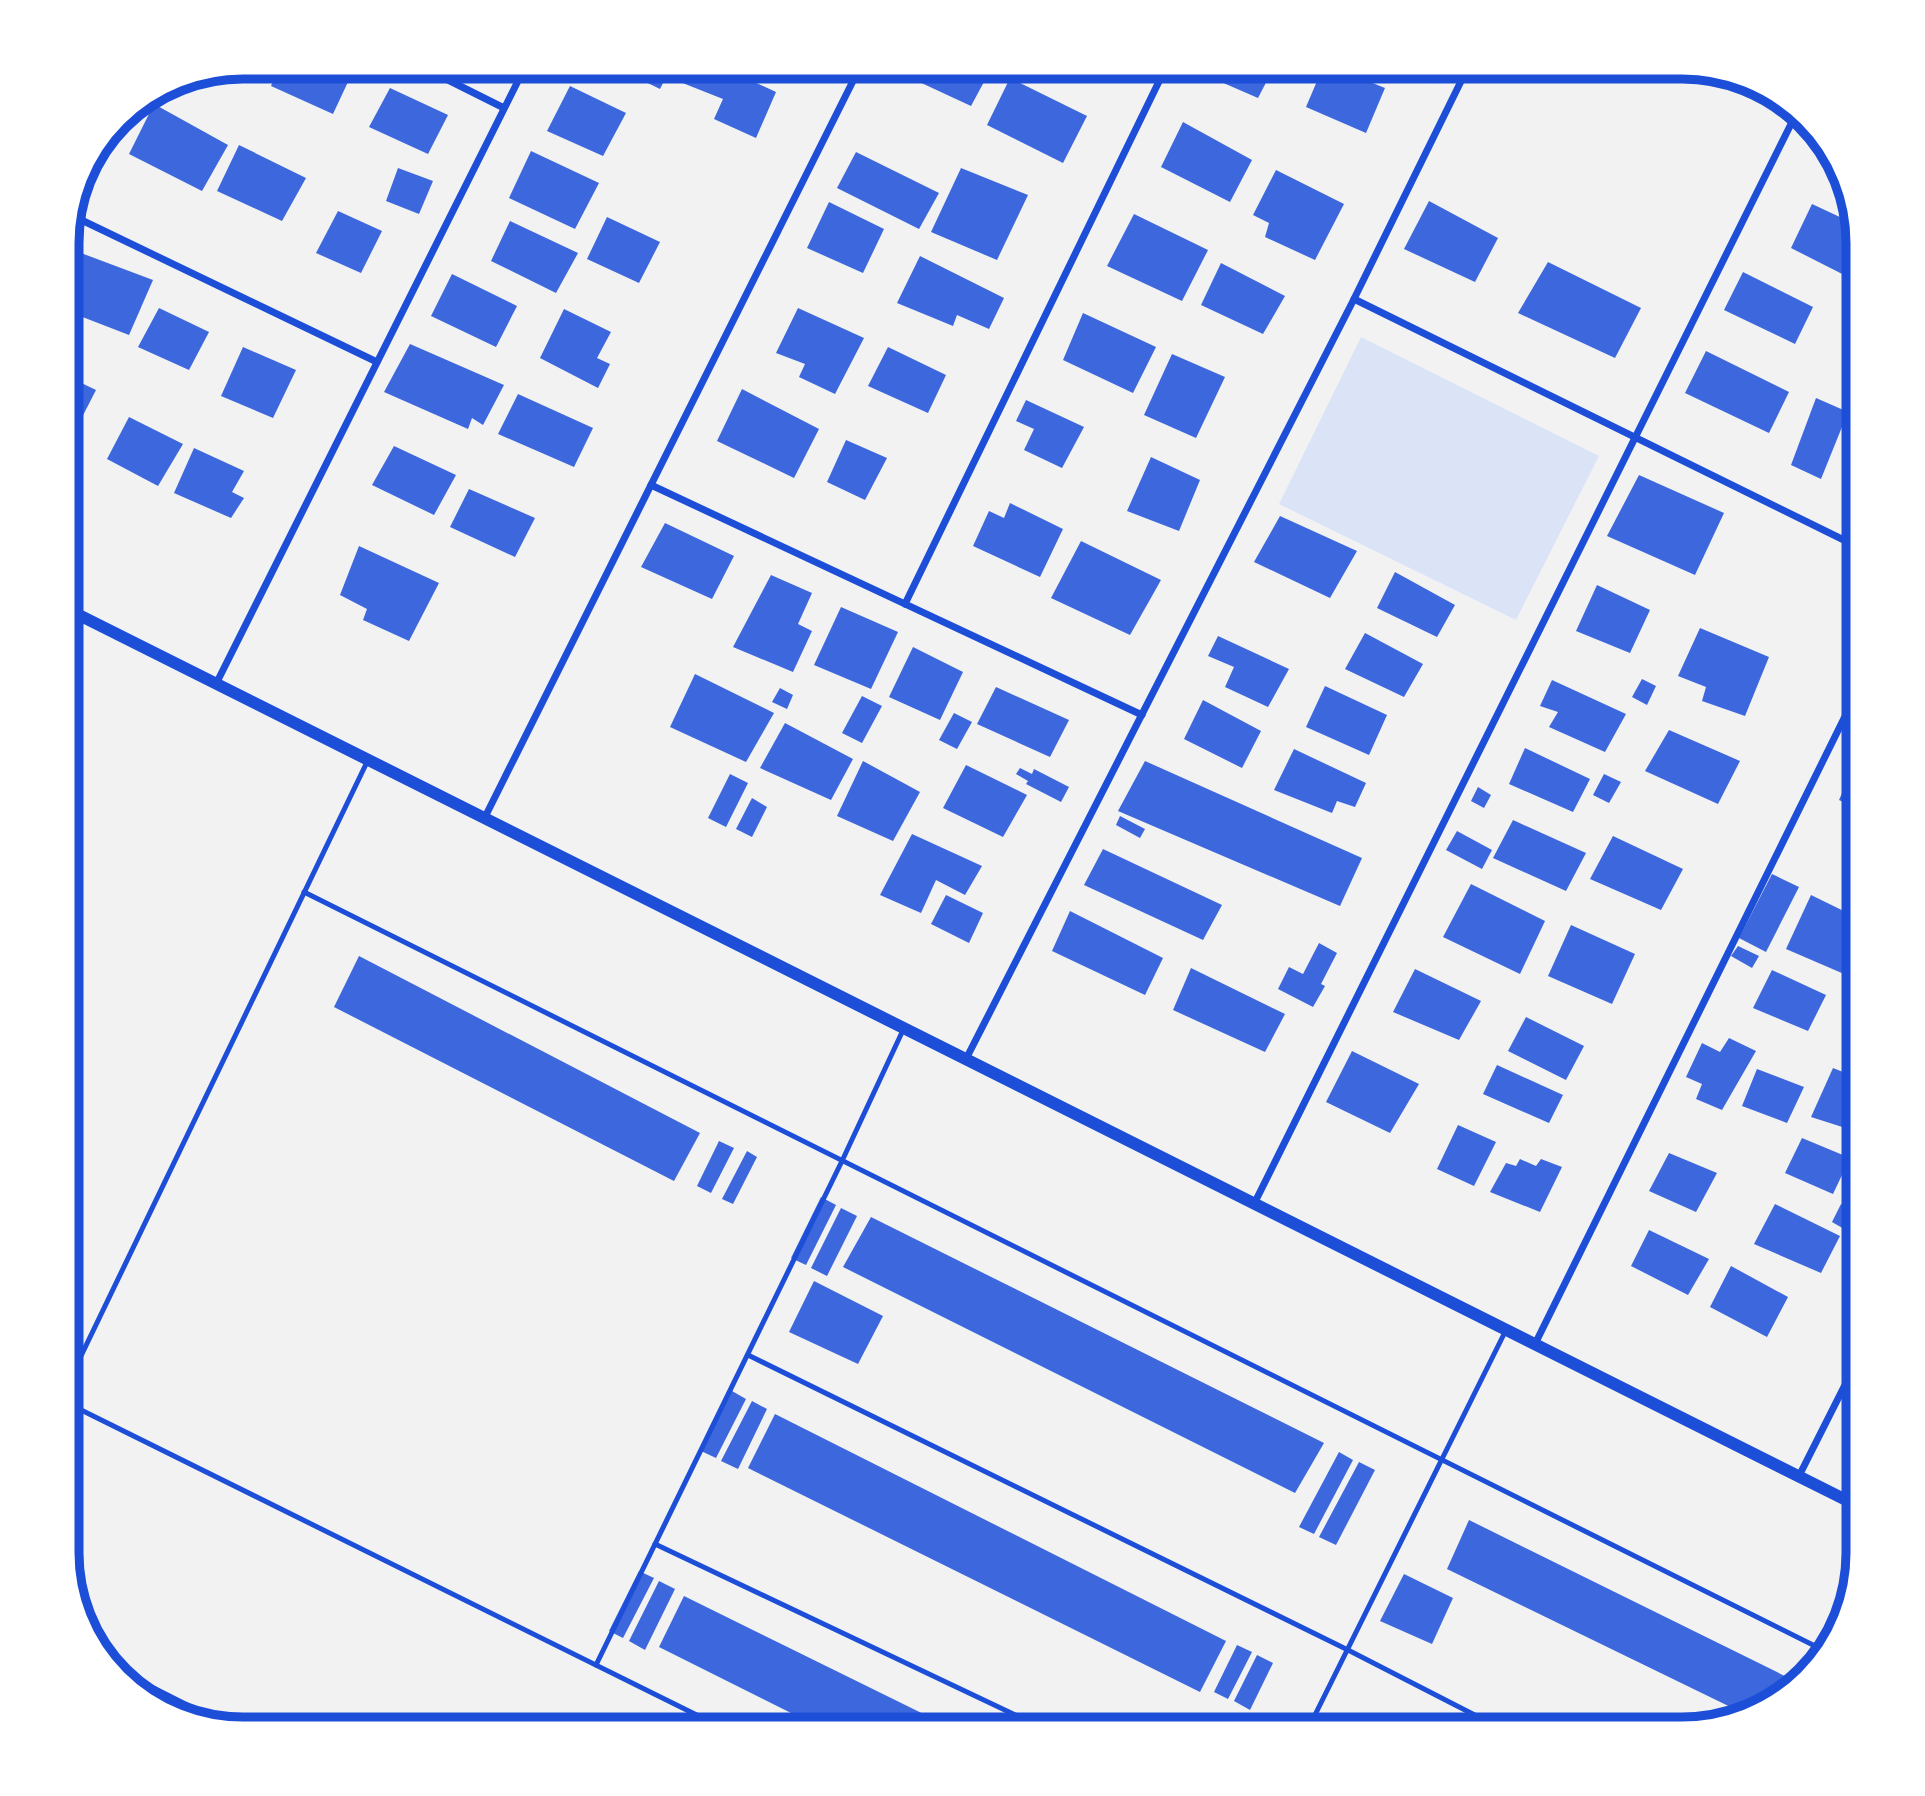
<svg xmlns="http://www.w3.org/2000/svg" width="1925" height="1796" font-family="'Source Sans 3',sans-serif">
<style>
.green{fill:#dbe4f7}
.building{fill:#3d67dc}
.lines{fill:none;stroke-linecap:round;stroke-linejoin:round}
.service{stroke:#1d4ed8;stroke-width:5}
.minor{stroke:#1d4ed8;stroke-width:7}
.tertiary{stroke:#1d4ed8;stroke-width:12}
.rim{fill:none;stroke:#1d4ed8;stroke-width:9}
</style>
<rect width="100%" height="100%" fill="#f2f2f2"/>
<g class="green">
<path d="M 1394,67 L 1442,67 L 1434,84 Z"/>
<path d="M 1361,337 L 1599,456 L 1516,620 L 1279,504 Z"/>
</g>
<g class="building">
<path d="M 278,67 L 348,67 L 354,69 L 333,114 L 271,86 Z"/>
<path d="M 615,67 L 671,67 L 660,89 Z"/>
<path d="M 682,67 L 744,67 L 739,75 L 776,92 L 756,138 L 714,119 L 723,99 L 675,80 Z"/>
<path d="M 887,67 L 992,67 L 971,106 Z"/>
<path d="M 1209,67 L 1274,67 L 1258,98 L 1205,75 Z"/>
<path d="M 1323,67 L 1333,67 L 1385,88 L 1366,133 L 1306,107 Z"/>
<path d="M 1010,78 L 1087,116 L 1063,163 L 987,125 Z"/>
<path d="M 570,86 L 626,113 L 603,156 L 547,131 Z"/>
<path d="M 390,88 L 448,115 L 428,154 L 369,127 Z"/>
<path d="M 154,104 L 228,145 L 202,191 L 129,154 Z"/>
<path d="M 1183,122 L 1252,160 L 1230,202 L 1161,167 Z"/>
<path d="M 239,145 L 306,178 L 282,221 L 217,191 Z"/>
<path d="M 531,151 L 599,183 L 575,229 L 509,198 Z"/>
<path d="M 856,152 L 939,193 L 919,229 L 837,188 Z"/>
<path d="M 398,168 L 433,181 L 419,214 L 386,201 Z"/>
<path d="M 961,168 L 1028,195 L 997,260 L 931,232 Z"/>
<path d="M 1276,170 L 1344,204 L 1315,260 L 1265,237 L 1269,223 L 1253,215 Z"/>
<path d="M 1429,201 L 1498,238 L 1475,282 L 1404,249 Z"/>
<path d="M 829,202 L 884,229 L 863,273 L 807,248 Z"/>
<path d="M 1812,204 L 1857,225 L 1858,282 L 1791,248 Z"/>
<path d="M 338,211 L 382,231 L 361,273 L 316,253 Z"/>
<path d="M 1134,214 L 1208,250 L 1182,301 L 1107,266 Z"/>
<path d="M 607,217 L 660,242 L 639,283 L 587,259 Z"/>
<path d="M 510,221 L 578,253 L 556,293 L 491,261 Z"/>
<path d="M 81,253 L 153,280 L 129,335 L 67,311 L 67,286 Z"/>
<path d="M 920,256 L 1004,298 L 989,329 L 957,315 L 953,326 L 897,303 Z"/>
<path d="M 1548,262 L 1641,308 L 1615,358 L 1518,313 Z"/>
<path d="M 1221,263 L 1285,296 L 1263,334 L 1201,305 Z"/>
<path d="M 1743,272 L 1813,307 L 1795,344 L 1724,310 Z"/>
<path d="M 452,274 L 517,306 L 496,347 L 431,316 Z"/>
<path d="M 159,308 L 209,332 L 189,370 L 138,347 Z"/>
<path d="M 798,308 L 864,338 L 835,394 L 799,377 L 805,364 L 776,353 Z"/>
<path d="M 564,309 L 611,332 L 597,358 L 610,364 L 598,388 L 540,358 Z"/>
<path d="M 1083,313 L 1156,347 L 1133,393 L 1063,360 Z"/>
<path d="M 410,344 L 504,385 L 483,425 L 472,418 L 468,429 L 384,392 Z"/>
<path d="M 243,347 L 296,370 L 273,418 L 221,396 Z"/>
<path d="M 888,347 L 946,375 L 928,413 L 868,386 Z"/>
<path d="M 1706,351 L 1789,392 L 1769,433 L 1685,393 Z"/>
<path d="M 1172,354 L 1225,377 L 1196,438 L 1144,415 Z"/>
<path d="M 67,376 L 96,390 L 74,433 L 67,430 Z"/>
<path d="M 742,389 L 819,429 L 794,478 L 717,441 Z"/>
<path d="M 518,394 L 593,428 L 574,467 L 498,434 Z"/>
<path d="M 1816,398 L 1848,412 L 1821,479 L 1791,465 Z"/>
<path d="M 1026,400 L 1084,427 L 1062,468 L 1024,450 L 1034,429 L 1016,421 Z"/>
<path d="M 129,417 L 183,444 L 158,486 L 107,459 Z"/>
<path d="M 846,440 L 887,458 L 865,500 L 827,482 Z"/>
<path d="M 394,446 L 456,475 L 434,515 L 372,485 Z"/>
<path d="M 194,448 L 244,471 L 232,492 L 244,498 L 231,518 L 174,493 Z"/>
<path d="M 1151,457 L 1200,480 L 1179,531 L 1127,511 Z"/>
<path d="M 1639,475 L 1724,513 L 1695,575 L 1607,536 Z"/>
<path d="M 469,489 L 535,518 L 515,557 L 450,527 Z"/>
<path d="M 1010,503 L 1063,529 L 1040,577 L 973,546 L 989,511 L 1004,518 Z"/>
<path d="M 1280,516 L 1357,551 L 1330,598 L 1254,562 Z"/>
<path d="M 665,523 L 734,556 L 712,599 L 641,567 Z"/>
<path d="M 1081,541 L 1161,580 L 1130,635 L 1051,598 Z"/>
<path d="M 359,546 L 439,583 L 409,641 L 363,620 L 367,609 L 340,595 Z"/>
<path d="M 1395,572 L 1455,605 L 1437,637 L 1377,608 Z"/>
<path d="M 771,575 L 812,593 L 798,624 L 812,631 L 793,672 L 733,647 Z"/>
<path d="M 1597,585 L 1650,610 L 1630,653 L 1576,631 Z"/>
<path d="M 841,607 L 898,632 L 871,689 L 814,665 Z"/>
<path d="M 1700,628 L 1769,657 L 1745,716 L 1702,701 L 1706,687 L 1678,676 Z"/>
<path d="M 1365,633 L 1423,664 L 1404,697 L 1345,669 Z"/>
<path d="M 1218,636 L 1289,669 L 1268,707 L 1225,687 L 1234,667 L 1208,656 Z"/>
<path d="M 913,647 L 963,672 L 940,720 L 889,697 Z"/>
<path d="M 695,674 L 774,713 L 746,762 L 670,727 Z"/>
<path d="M 1642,679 L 1656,686 L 1647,705 L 1632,697 Z"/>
<path d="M 1552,680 L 1626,714 L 1605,752 L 1549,727 L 1558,712 L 1540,706 Z"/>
<path d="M 1325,686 L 1387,715 L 1369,755 L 1306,727 Z"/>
<path d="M 996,687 L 1069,720 L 1050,757 L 977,724 Z"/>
<path d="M 780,688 L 793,695 L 787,709 L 772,702 Z"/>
<path d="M 862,696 L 882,706 L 862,743 L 842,733 Z"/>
<path d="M 1203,700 L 1261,731 L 1242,768 L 1184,739 Z"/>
<path d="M 954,713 L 972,722 L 957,749 L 939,740 Z"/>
<path d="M 785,723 L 853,759 L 831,800 L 760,768 Z"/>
<path d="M 1669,730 L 1740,761 L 1718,804 L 1645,771 Z"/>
<path d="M 1525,748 L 1590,779 L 1573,812 L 1509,784 Z"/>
<path d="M 1294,749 L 1366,783 L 1355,807 L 1337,801 L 1332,813 L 1274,790 Z"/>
<path d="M 1858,757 L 1858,809 L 1839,800 Z"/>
<path d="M 863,761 L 920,792 L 893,841 L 837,816 Z"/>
<path d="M 1145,761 L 1362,858 L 1340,906 L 1118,811 Z"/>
<path d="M 966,765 L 1027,795 L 1003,837 L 943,808 Z"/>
<path d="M 1020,768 L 1032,774 L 1034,769 L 1069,787 L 1061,802 L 1026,784 L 1028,781 L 1016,774 Z"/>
<path d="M 730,774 L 748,783 L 726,827 L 708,818 Z"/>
<path d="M 1604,774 L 1621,782 L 1609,803 L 1593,795 Z"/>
<path d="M 1478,787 L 1491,795 L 1484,808 L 1471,801 Z"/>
<path d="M 752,798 L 767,807 L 752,837 L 736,829 Z"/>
<path d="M 1120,816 L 1145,829 L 1140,838 L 1116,825 Z"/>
<path d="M 1513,820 L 1586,853 L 1566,891 L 1493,858 Z"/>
<path d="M 1457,831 L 1492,850 L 1482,869 L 1446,850 Z"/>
<path d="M 912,834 L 982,866 L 965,895 L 936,880 L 921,913 L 880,895 Z"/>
<path d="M 1613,836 L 1683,869 L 1661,910 L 1590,879 Z"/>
<path d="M 1103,849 L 1222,905 L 1203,940 L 1084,885 Z"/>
<path d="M 1772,874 L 1799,887 L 1766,952 L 1739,938 Z"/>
<path d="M 1471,884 L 1545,921 L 1520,974 L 1443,937 Z"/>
<path d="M 946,895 L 983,913 L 969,943 L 931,924 Z"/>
<path d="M 1811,895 L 1858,918 L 1858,980 L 1786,949 Z"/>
<path d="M 1070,911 L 1163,958 L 1145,995 L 1052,951 Z"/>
<path d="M 1571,925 L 1635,954 L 1612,1004 L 1548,976 Z"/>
<path d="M 1319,943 L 1337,953 L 1321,984 L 1325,986 L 1313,1007 L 1278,989 L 1289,967 L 1303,974 Z"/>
<path d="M 1738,946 L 1759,956 L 1752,968 L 1731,956 Z"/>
<path d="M 359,956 L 700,1133 L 674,1181 L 334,1007 Z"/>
<path d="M 1191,968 L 1285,1014 L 1265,1052 L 1173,1010 Z"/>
<path d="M 1415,969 L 1481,1001 L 1459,1040 L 1393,1012 Z"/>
<path d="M 1772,970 L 1826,995 L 1808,1031 L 1753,1008 Z"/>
<path d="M 1526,1017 L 1584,1046 L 1566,1080 L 1508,1051 Z"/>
<path d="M 1729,1038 L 1756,1051 L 1722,1110 L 1696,1099 L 1702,1084 L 1686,1077 L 1702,1043 L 1720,1052 Z"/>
<path d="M 1352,1051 L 1419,1084 L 1390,1133 L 1326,1102 Z"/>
<path d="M 1497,1065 L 1563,1095 L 1549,1123 L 1483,1094 Z"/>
<path d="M 1833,1068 L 1858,1078 L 1858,1132 L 1811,1117 Z"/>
<path d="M 1757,1069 L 1804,1087 L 1787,1123 L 1742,1106 Z"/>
<path d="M 1458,1125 L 1496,1142 L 1474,1186 L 1437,1169 Z"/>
<path d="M 1802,1138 L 1850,1158 L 1833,1194 L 1785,1173 Z"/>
<path d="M 719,1141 L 734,1148 L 711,1193 L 697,1186 Z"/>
<path d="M 747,1151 L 757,1157 L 733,1204 L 722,1199 Z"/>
<path d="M 1669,1153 L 1717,1173 L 1696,1212 L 1649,1191 Z"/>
<path d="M 1520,1159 L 1536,1166 L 1541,1159 L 1562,1167 L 1540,1212 L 1490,1192 L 1506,1163 L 1516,1166 Z"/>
<path d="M 821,1197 L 836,1205 L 806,1265 L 791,1258 Z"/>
<path d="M 1775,1204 L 1840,1236 L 1821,1273 L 1754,1244 Z"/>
<path d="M 1841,1204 L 1858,1212 L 1858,1237 L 1832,1222 Z"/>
<path d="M 841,1208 L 857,1216 L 827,1276 L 811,1268 Z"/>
<path d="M 871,1217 L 1324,1443 L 1295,1493 L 843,1267 Z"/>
<path d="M 1649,1230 L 1709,1259 L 1688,1295 L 1631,1266 Z"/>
<path d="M 1731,1266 L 1788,1297 L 1767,1337 L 1710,1307 Z"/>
<path d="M 814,1281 L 883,1316 L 858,1364 L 789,1332 Z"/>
<path d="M 732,1391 L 746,1399 L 716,1458 L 701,1451 Z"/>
<path d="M 752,1401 L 767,1409 L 738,1469 L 721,1461 Z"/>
<path d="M 775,1414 L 1226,1641 L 1200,1692 L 748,1468 Z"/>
<path d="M 1339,1452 L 1353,1460 L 1314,1534 L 1299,1527 Z"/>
<path d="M 1359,1462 L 1375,1470 L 1336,1545 L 1319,1537 Z"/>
<path d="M 1469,1520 L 1799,1683 L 1749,1716 L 1447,1569 Z"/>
<path d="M 639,1571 L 654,1578 L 623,1638 L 609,1631 Z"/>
<path d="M 1404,1574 L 1453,1598 L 1432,1644 L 1380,1621 Z"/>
<path d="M 659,1581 L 675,1589 L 645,1650 L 629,1641 Z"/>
<path d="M 684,1596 L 954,1729 L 823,1729 L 659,1647 Z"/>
<path d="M 1237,1645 L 1252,1652 L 1228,1699 L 1214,1692 Z"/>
<path d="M 1257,1655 L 1273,1663 L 1250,1710 L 1234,1701 Z"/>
</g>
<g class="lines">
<g class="service">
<path d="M 304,892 L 1825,1651"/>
<path d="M 748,1355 L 1348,1650 L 1502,1729"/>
<path d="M 67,1385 L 368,760"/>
<path d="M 67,1403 L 725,1729"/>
<path d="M 655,1544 L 1045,1729"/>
<path d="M 596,1665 L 842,1161 L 904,1028"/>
<path d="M 110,1666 L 233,1728"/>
<path d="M 1308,1729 L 1506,1330"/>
</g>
<g class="minor">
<path d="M 422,67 L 504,108"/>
<path d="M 71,215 L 377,362"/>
<path d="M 1354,299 L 1858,547"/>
<path d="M 651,485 L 1142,715"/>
<path d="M 905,604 L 1166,67"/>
<path d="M 216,684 L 525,67"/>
<path d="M 484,819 L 860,67"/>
<path d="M 966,1059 L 1354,299 L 1468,67"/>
<path d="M 1254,1204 L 1797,112"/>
<path d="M 1535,1344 L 1858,690"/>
<path d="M 1799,1476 L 1858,1359"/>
</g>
<path class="tertiary" d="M 67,609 L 1858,1506"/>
</g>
<path d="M0 0H1925V1796H0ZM243 79H1682A164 164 0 0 1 1846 243V1553A164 164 0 0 1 1682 1717H243A164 164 0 0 1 79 1553V243A164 164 0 0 1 243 79Z" fill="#fff" fill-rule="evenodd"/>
<path class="rim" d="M243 79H1682A164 164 0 0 1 1846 243V1553A164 164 0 0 1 1682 1717H243A164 164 0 0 1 79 1553V243A164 164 0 0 1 243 79Z"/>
</svg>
